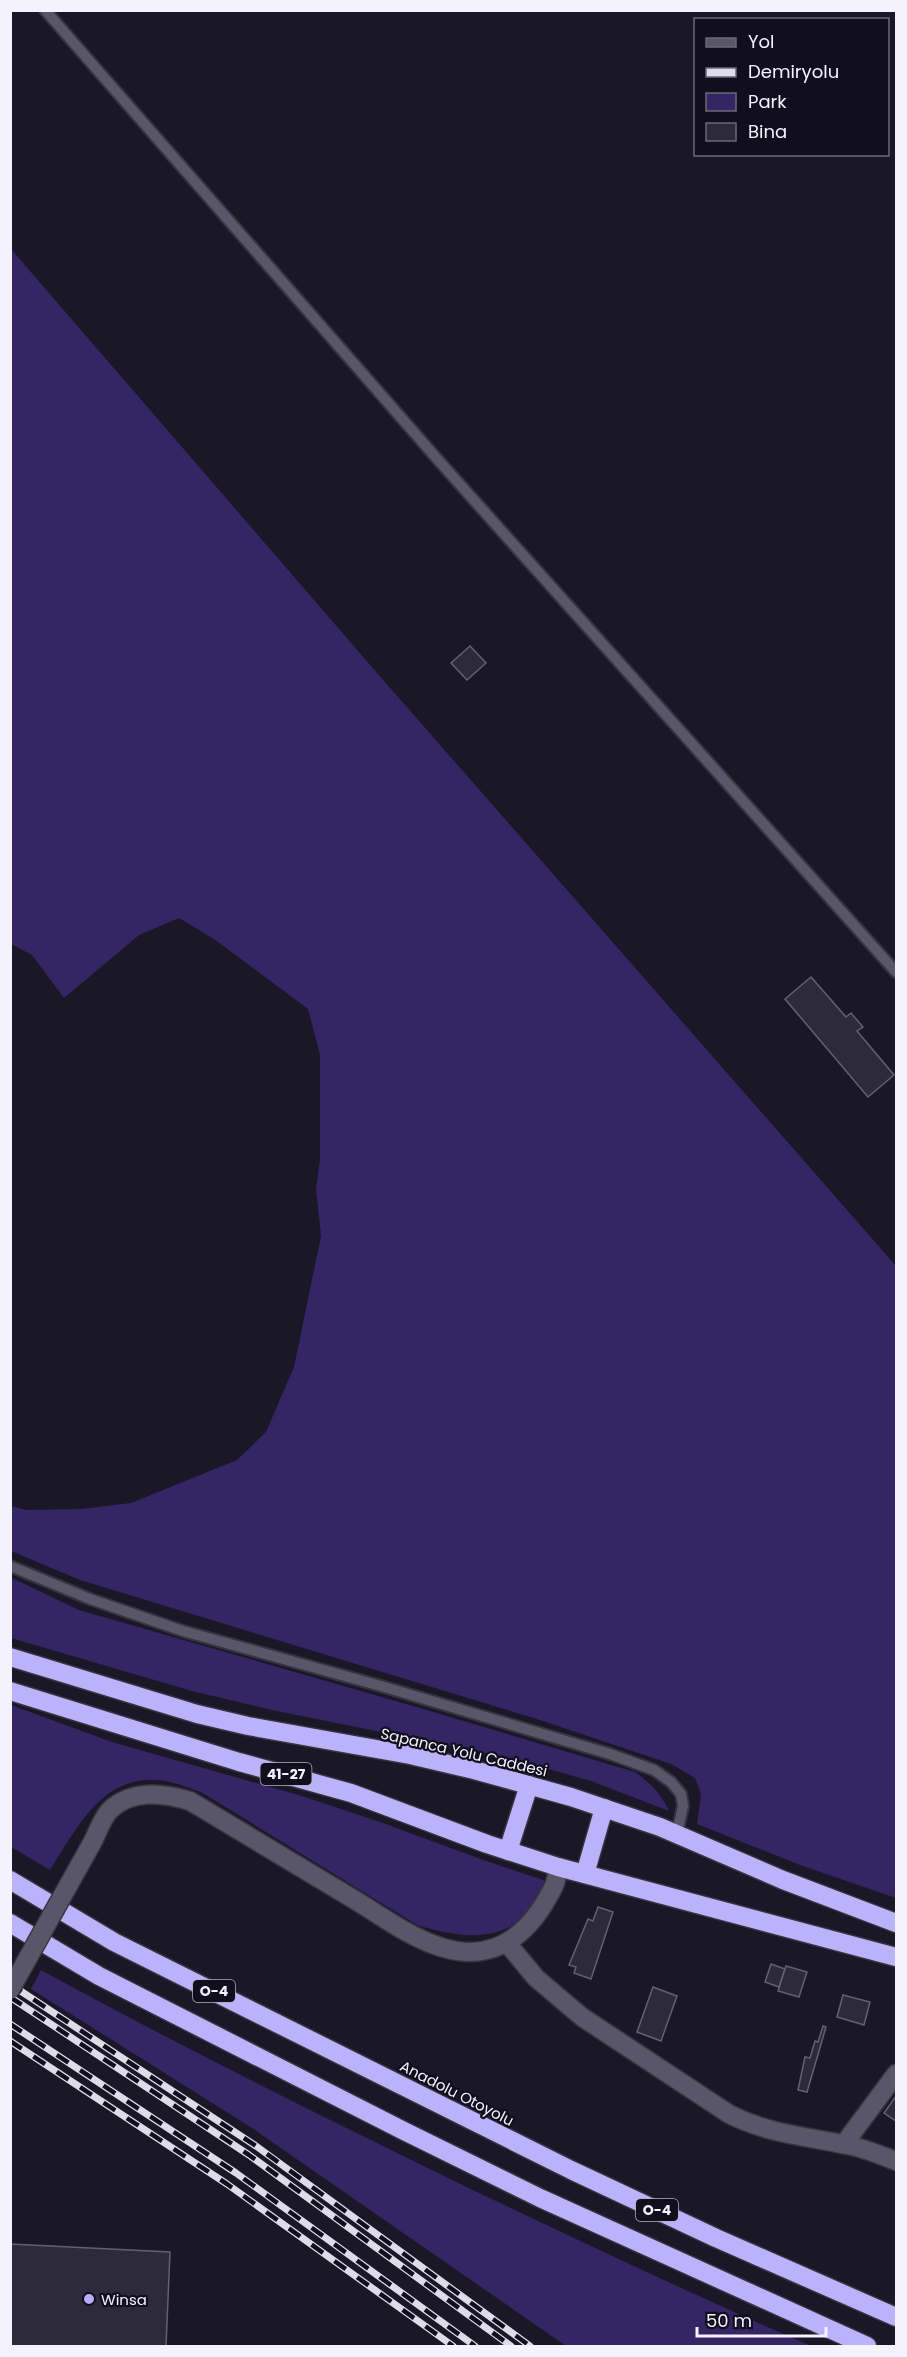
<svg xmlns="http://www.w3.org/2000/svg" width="907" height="2357" font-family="Poppins,sans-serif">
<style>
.green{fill:#342564}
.building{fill:#2d2b3b;stroke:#626072;stroke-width:1.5}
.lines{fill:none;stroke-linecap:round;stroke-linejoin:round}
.lane-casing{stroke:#36343f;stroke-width:14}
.street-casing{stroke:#36343f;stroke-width:21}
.secondary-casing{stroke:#36343f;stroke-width:21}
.highway-casing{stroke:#36343f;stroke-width:21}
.lane{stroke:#585668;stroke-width:10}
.street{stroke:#585668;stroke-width:18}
.secondary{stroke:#585668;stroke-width:18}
.highway{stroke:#bcb2fc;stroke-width:18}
.rail-casing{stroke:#dddce7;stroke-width:7}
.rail{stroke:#110f1d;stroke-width:4.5;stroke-dasharray:14;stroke-linecap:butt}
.secondary-bridge-casing{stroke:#36343f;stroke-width:21;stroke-linecap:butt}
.secondary-bridge{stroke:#585668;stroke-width:18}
.poi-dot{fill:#b6acf8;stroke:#110f1d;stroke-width:2}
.labels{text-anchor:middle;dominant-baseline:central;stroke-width:4.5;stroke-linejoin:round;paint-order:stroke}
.shield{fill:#110f1d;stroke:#b0afba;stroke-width:1.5}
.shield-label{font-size:14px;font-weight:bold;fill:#f4f3fd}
.street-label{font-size:15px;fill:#f4f3fd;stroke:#110f1d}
.poi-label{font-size:15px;fill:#f4f3fd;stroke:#110f1d;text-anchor:start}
</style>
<rect width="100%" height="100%" fill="#1a1827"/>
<g class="green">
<path d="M 11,249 L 371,666 L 896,1266 L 896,1898 L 800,1865 L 697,1824 L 701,1794 L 695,1778 L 671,1764 L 537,1719 L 80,1580 L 11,1551 L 11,1506 L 26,1510 L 81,1509 L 131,1503 L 237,1460 L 266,1432 L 294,1367 L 321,1236 L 316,1189 L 320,1159 L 320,1055 L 308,1009 L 214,939 L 179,918 L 139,935 L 64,998 L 32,955 L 11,944 Z"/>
<path d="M 10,1577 L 79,1610 L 420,1708 L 635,1772 C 650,1783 661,1793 669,1811 L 591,1781 L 509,1758 L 272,1710 L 192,1691 L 11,1638 Z"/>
<path d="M 11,1705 L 112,1742 L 302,1796 L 383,1823 L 486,1861 L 546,1881 C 540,1891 535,1904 527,1913 C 500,1945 452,1936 417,1925 L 201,1792 C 191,1789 180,1784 170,1782 C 106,1768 79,1825 50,1870 L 11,1847 Z"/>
<path d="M 41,1970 C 185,2049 333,2122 481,2194 C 591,2246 700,2298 811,2346 L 566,2346 L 252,2128 L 31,1989 Z"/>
</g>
<g class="building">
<path d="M 470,646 L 486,663 L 467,680 L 451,663 Z"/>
<path d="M 811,977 L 846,1017 L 851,1013 L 863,1027 L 857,1031 L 894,1075 L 868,1097 L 785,999 Z"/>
<path d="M 598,1907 L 613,1912 L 591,1979 L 574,1973 L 576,1967 L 569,1965 L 588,1919 L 593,1921 Z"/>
<path d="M 771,1964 L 785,1969 L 779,1987 L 765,1982 Z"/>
<path d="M 786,1966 L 807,1972 L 799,1997 L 778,1991 Z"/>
<path d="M 653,1987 L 677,1996 L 661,2041 L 637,2032 Z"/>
<path d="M 843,1995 L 870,2002 L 864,2025 L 837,2017 Z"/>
<path d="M 823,2026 L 826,2027 L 807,2092 L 798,2090 L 805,2057 L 810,2058 L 815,2041 L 818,2042 Z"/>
<path d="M 896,2096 L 896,2121 L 884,2113 Z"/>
<path d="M 10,2244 L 170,2252 L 166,2346 L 10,2346 Z"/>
</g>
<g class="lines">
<defs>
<g id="lane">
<path d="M 45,10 L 439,461 L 896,972"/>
<path d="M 10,1566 L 90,1599 L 183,1631 L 381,1686 L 610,1754 L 654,1770 L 671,1782 L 681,1794 L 683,1806 L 677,1834"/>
</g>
<g id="street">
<path d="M 507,1943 L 536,1978 L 582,2017 L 729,2114 C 768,2134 805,2136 847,2145 C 864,2148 880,2155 896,2161"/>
<path d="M 844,2144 L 896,2074"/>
</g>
<path id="secondary" d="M 92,1843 C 97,1834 102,1818 110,1810 C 132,1789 163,1793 190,1801 C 245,1834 300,1867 355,1900 C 383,1917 412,1939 444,1948 C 488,1961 521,1941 544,1904 C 553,1888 556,1886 558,1867"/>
<g id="highway">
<path d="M 10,1657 L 197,1714 L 248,1726 L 410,1755 L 474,1770 L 571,1797 L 660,1827 L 783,1880 L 896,1923"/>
<path d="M 10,1691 L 239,1762 L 351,1793 L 487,1844 L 558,1867 L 896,1957"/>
<path d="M 508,1851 L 529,1785"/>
<path d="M 585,1874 L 604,1808"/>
<path d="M 10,1880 L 114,1942 L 571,2170 L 716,2238 L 896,2317"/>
<path d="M 10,1923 L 99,1976 L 404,2131 L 540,2198 L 867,2346"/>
</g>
</defs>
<use href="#lane" class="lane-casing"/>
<use href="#street" class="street-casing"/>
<use href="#secondary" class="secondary-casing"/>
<use href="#highway" class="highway-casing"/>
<use href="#lane" class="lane"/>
<use href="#street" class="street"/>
<use href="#secondary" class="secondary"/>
<use href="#highway" class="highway"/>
<defs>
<g id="rail">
<path d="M 10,1984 L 256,2146 L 530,2346"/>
<path d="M 10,1997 L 249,2155 L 511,2346"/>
<path d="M 10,2024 L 236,2173 L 475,2346"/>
<path d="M 10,2041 L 227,2184 L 453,2346"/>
</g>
</defs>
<use href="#rail" class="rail-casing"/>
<use href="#rail" class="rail"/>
<defs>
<path id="secondary-bridge" d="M 10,1990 L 92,1843"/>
</defs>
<use href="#secondary-bridge" class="secondary-bridge-casing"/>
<use href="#secondary-bridge" class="secondary-bridge"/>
</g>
<circle class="poi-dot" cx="89" cy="2299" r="6"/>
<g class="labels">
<g class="shield">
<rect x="260.5" y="1763" width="51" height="22" rx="4.5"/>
<rect x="193" y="1980" width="42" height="22" rx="4.5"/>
<rect x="636" y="2199" width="42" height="22" rx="4.5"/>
</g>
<g class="shield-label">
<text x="286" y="1774">41-27</text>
<text x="214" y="1991">O-4</text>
<text x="657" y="2210">O-4</text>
</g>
<g class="street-label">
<text transform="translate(464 1752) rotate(13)">Sapanca Yolu Caddesi</text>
<text transform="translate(457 2093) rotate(27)">Anadolu Otoyolu</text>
</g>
<g class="poi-label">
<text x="101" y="2299">Winsa</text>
</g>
</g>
<rect width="907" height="2357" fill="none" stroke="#f4f3fd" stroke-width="24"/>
<rect x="694" y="18" width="195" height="138" fill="#110f1d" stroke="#6c6a77" stroke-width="1.5"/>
<rect x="706" y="38" width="30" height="9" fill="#585668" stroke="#6c6a77" stroke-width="1.5"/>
<text x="748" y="48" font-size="18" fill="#f4f3fd">Yol</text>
<rect x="706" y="68" width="30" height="9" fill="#dddce7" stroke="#6c6a77" stroke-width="1.5"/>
<text x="748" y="78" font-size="18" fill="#f4f3fd">Demiryolu</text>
<rect x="706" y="93" width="30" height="18" fill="#342564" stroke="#6c6a77" stroke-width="1.5"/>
<text x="748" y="108" font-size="18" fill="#f4f3fd">Park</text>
<rect x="706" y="123" width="30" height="18" fill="#2d2b3b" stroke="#6c6a77" stroke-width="1.5"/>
<text x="748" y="138" font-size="18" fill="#f4f3fd">Bina</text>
<path d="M697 2327v9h129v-9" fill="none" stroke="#f4f3fd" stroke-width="3"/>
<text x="706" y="2327" font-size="18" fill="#f4f3fd" stroke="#110f1d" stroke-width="4.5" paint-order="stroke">50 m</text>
</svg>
